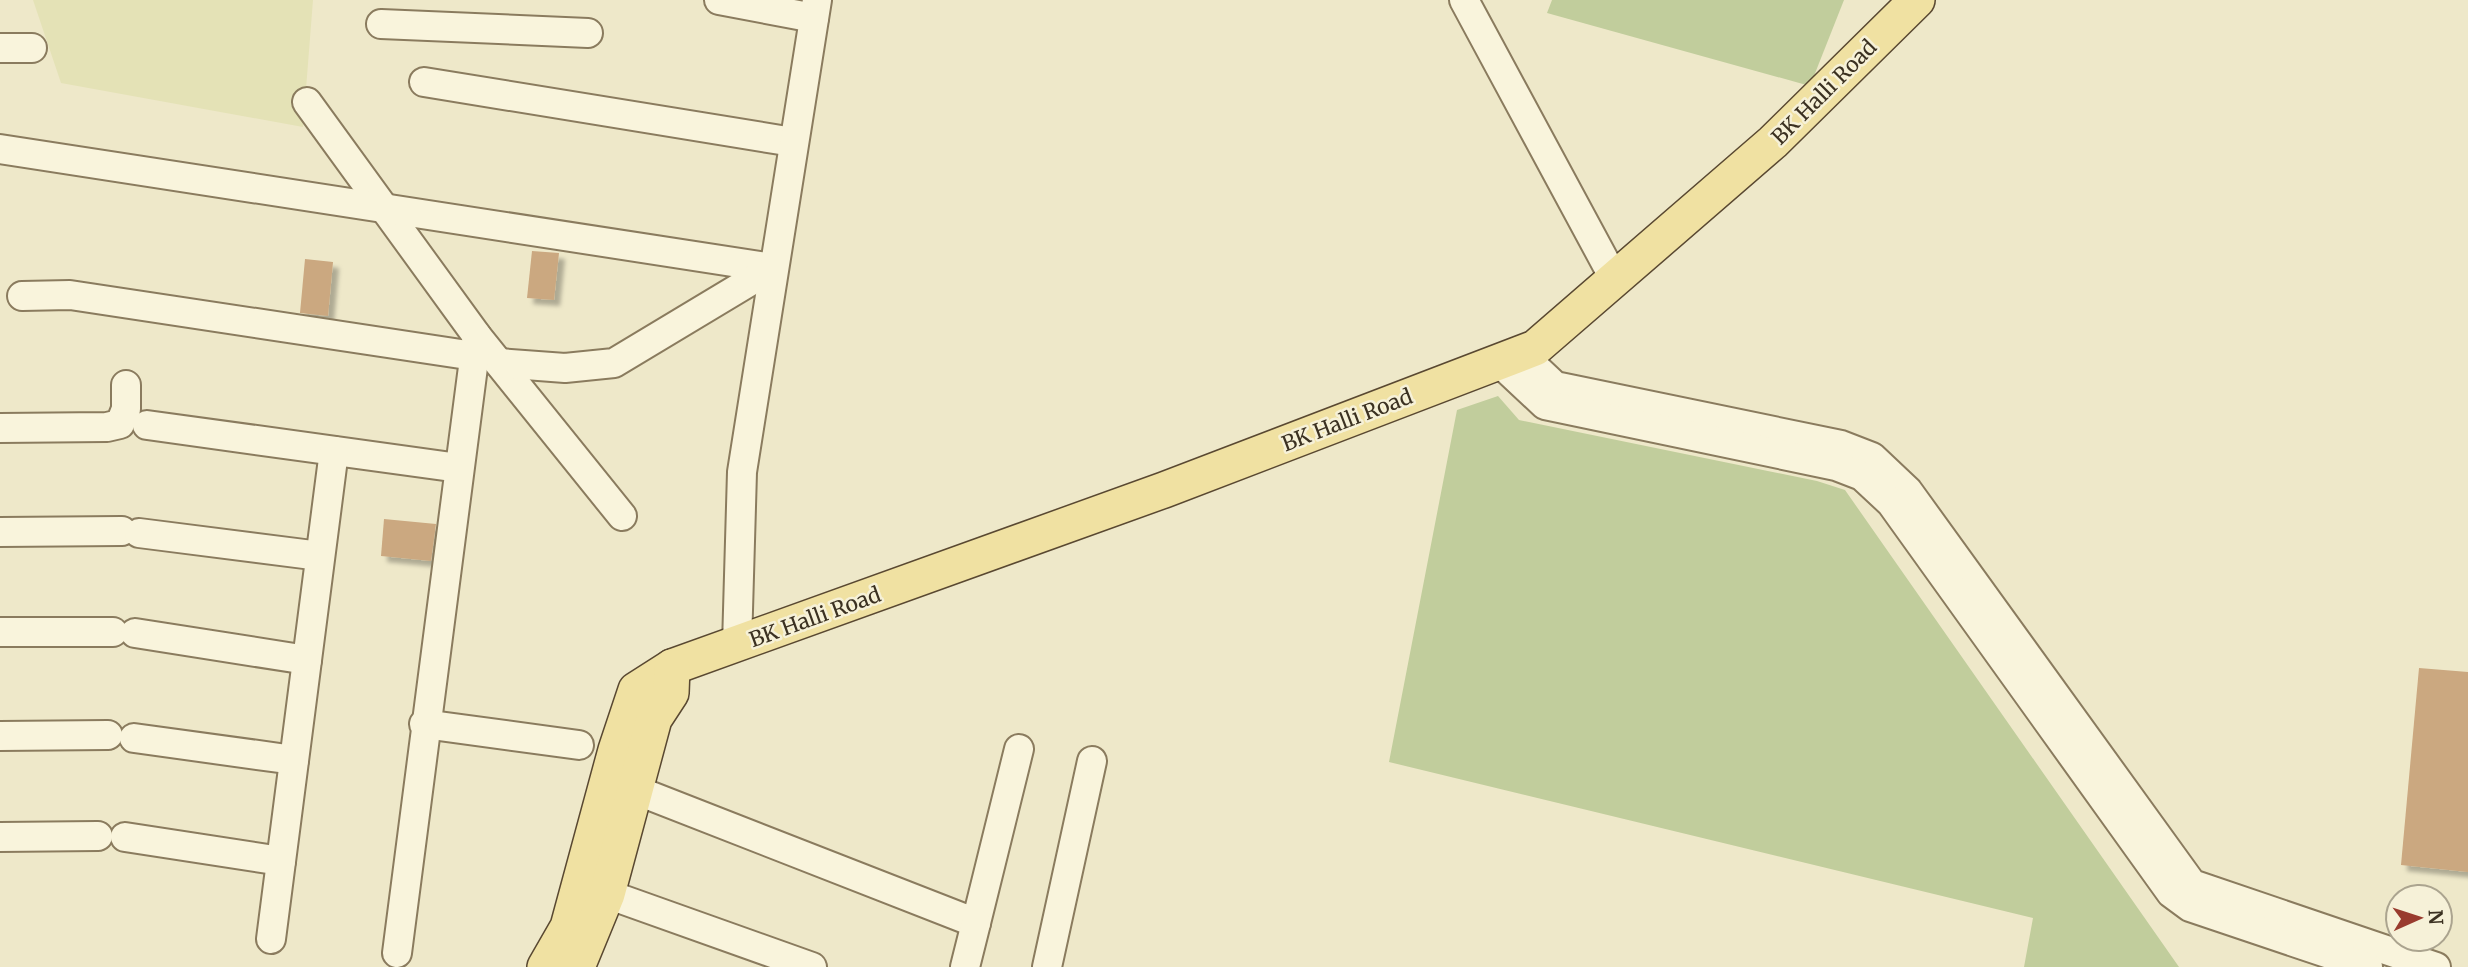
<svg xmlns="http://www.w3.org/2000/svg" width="2468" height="967" font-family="Merriweather,serif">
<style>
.farmland{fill:#e4e2b6}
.green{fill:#c1cd9c}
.building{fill:#cba880;filter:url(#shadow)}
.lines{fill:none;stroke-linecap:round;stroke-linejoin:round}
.minor-casing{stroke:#8a7b5e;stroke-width:32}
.major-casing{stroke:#594831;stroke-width:38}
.minor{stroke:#f9f4dc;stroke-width:28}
.major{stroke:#f0e1a2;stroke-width:35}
.labels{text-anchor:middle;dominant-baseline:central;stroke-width:5;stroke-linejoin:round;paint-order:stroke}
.street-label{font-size:21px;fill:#3b3121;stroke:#f6f1d8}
</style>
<defs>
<filter id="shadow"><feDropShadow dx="6" dy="6" stdDeviation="2" flood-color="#0004"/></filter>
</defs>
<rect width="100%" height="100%" fill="#eee8c9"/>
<path class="farmland" d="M 33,0 L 313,0 L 303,127 L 61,83 Z"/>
<g class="green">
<path d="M 1552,0 L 1844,0 L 1810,86 L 1547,13 Z"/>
<path d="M 1498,396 L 1519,420 L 1817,481 L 1845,490 L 2179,967 L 2024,967 L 2033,918 L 1389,762 L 1457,410 Z"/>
</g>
<g class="building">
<path d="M 532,251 L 559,253 L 554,300 L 527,298 Z"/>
<path d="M 305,259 L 333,262 L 328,316 L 300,313 Z"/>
<path d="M 384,519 L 436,524 L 431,561 L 381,556 Z"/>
<path d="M 2419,668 L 2468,672 L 2468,872 L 2401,865 Z"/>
</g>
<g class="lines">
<defs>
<g id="minor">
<path d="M 719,0 L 814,18"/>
<path d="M 1464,0 L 1615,280"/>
<path d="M 381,24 L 588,33"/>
<path d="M 0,48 L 32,48"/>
<path d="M 424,82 L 793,142"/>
<path d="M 307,102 L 477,336 L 622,516"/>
<path d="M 0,149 L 772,268"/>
<path d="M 22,296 L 70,295 L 474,356"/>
<path d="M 1521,354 L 1555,386 L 1841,445 L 1872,457 L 1908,491 L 2192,884 L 2436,967"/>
<path d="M 1499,362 L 1545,405 L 1836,466 L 1862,476 L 1891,503 L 2171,893 L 2190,907 L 2368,967"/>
<path d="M 499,363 L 565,368 L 614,363 L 772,268"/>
<path d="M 147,425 L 459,468"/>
<path d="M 0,428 L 107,427 L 120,424 L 126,409 L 126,385"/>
<path d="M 0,532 L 122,531"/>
<path d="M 139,533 L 320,556"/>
<path d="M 0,632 L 113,632"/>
<path d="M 135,633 L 307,660"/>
<path d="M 737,645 L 742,472 L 817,0"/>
<path d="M 424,724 L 579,745"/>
<path d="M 0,736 L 108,735"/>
<path d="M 134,738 L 294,760"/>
<path d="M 615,782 L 976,923 L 1019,749"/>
<path d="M 0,837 L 98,836"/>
<path d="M 125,837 L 281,861"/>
<path d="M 607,894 L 812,967"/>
<path d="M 271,939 L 334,451"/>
<path d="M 397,953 L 477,336"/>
<path d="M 965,967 L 976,923"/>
<path d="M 1047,967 L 1092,761"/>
</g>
<g id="major">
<path d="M 545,967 L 568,927 L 616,750 L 636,690 L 672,667 L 1164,490 L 1535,348 L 1773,142 L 1917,0"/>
<path d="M 577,967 L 607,894 L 654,719 L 671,693 L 672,667"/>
</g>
</defs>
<use href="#minor" class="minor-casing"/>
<use href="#major" class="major-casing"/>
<use href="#minor" class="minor"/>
<use href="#major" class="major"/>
</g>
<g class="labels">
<g class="street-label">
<text transform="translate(1824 92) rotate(-45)">BK Halli Road</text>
<text transform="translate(1347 420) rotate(-21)">BK Halli Road</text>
<text transform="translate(815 617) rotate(-20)">BK Halli Road</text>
</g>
</g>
<g transform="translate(2419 918) rotate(87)"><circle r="33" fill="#f6f1d8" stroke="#aba48f" stroke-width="2"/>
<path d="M0-5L12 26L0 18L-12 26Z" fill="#993b2e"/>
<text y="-10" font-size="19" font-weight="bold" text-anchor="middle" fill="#3b3121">N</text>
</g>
</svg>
